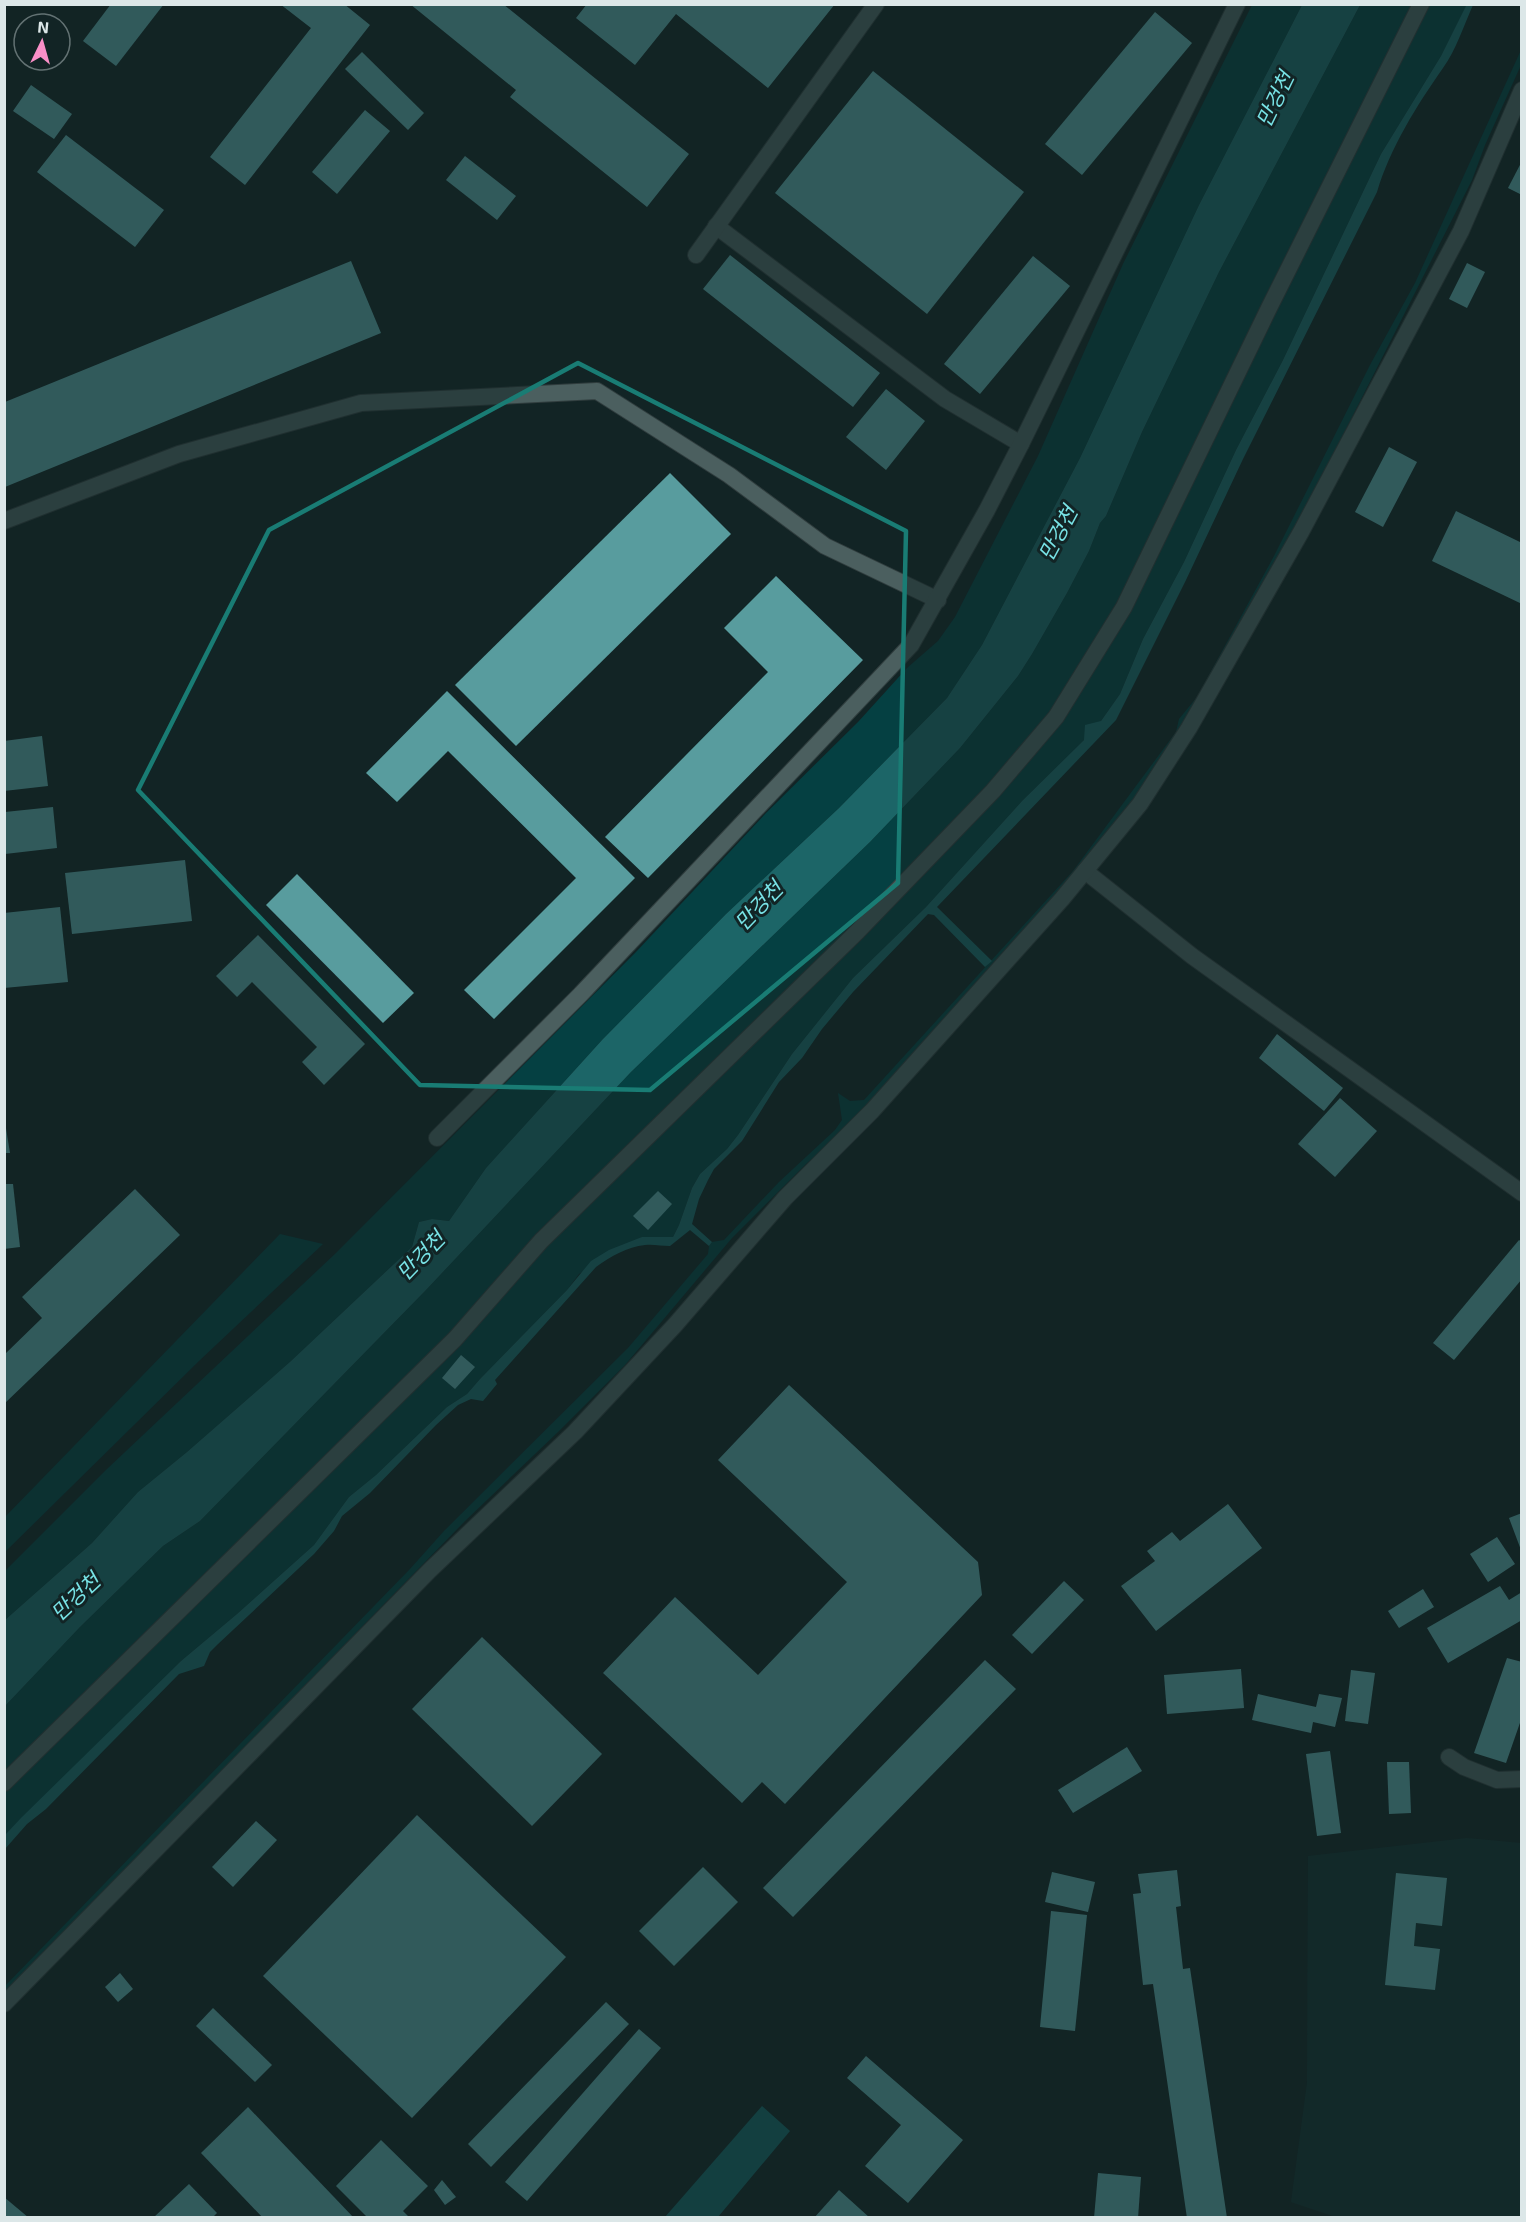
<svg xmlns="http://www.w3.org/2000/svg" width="1526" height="2222" font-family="'Exo 2','Noto Sans KR',sans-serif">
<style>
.built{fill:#133030}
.green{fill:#054042}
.forest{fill:#156063}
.water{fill:#1c6567}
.building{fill:#589c9e}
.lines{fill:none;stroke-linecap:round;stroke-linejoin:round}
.minor-casing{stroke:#303d3e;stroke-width:18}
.minor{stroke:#4b5f5f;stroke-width:16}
.marked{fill:none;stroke:#197c74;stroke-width:4.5;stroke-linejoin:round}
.labels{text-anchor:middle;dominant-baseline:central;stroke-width:6;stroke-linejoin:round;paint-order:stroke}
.water-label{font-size:21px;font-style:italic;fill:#78e3e6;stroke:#122425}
</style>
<rect width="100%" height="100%" fill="#122425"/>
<path class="built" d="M 1467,1838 L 1521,1843 L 1521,2217 L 1336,2217 L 1291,2202 L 1307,2083 L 1308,1856 Z"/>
<g class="green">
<path d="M 1252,5 L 1302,5 L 1199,205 L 1080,458 L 982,645 L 947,698 L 839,808 L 726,914 L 602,1040 L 486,1168 L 449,1221 L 432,1219 L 419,1222 L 412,1247 L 291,1361 L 187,1452 L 138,1492 L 92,1543 L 5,1620 L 5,1571 L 107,1469 L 336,1253 L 636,952 L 766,813 L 858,722 L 907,668 L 938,641 L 955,617 L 1038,456 L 1123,264 Z"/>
<path d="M 1360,5 L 1418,5 L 1120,604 L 1054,715 L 991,790 L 449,1339 L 5,1779 L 5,1706 L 80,1627 L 163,1546 L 200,1521 L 426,1290 L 631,1072 L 870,842 L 960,748 L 1018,676 L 1032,654 L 1067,593 L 1089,551 L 1100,523 L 1106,516 L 1142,432 L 1219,272 Z"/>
<path d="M 1426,5 L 1467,5 L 1441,56 L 1381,154 L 1283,360 L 1236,450 L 1184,562 L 1143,639 L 1120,694 L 1101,721 L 1084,740 L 1022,801 L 926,907 L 853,978 L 792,1054 L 738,1135 L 727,1149 L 700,1174 L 692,1188 L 679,1225 L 673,1237 L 642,1237 L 579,1274 L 567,1290 L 480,1379 L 467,1394 L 447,1407 L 376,1475 L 349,1497 L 314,1545 L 237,1614 L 181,1661 L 5,1835 L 5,1789 L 1059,719 Z"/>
<path d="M 1521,50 L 1521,65 L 1485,145 L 1472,180 L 1267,585 L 1147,783 L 1086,863 L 842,1133 L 806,1164 L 732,1238 L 625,1365 L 558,1432 L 465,1521 L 274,1717 L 5,1998 L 5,1986 L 410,1569 L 444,1531 L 628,1348 L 708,1254 L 709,1246 L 712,1242 L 724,1240 L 779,1182 L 835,1130 L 842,1120 L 838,1093 L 850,1101 L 864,1100 L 1073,871 L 1176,732 L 1179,719 L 1197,697 L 1274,556 L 1370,365 L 1415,283 Z"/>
<path d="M 280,1234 L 323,1244 L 200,1360 L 5,1552 L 5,1517 Z"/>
</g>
<path class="forest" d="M 762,2106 L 790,2131 L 718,2217 L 665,2217 Z"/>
<g class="water">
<path d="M 1467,4 L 1473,5 C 1464,25 1456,50 1443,68 C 1417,105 1390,148 1377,192 L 1243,459 L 1186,580 L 1116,720 L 937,907 L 992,961 L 985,967 L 934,915 L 928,914 L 853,992 L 822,1029 L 802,1058 L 779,1082 L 742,1141 L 714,1169 L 708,1180 L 699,1199 L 692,1224 L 712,1242 L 709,1246 L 690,1230 L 670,1246 C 662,1246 653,1244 645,1245 C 627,1247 611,1256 596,1267 L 495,1380 L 497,1384 L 483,1401 L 471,1399 L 458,1405 L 436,1425 L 370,1493 L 342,1516 L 334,1531 L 314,1554 L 218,1644 L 210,1652 L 204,1666 L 179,1674 L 46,1809 L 27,1824 L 5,1849 L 5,1835 L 21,1818 L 181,1661 L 237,1614 L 314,1545 L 349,1497 L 376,1475 L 447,1407 L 467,1394 L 480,1379 L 567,1290 L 591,1261 L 609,1250 L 642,1237 L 673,1237 L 679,1225 L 692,1188 L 700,1174 L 727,1149 L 738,1135 L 792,1054 L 853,978 L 926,907 L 1022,801 L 1084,740 L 1085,725 L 1101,721 L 1120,694 L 1143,639 L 1184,562 L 1236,450 L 1283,360 L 1381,154 L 1441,56 Z"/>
<path d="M 1302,5 L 1360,5 L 1219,272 L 1142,432 L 1106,516 L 1100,523 L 1089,551 L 1067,593 L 1032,654 L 1018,676 L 960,748 L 870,842 L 631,1072 L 426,1290 L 200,1521 L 163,1546 L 80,1627 L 5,1706 L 5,1620 L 92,1543 L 138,1492 L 187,1452 L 291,1361 L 412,1247 L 419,1222 L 432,1219 L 449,1221 L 486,1168 L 602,1040 L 726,914 L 839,808 L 947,698 L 982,645 L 1080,458 L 1199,205 Z"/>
</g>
<g class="building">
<path d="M 111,4 L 164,4 L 116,66 L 83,41 Z"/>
<path d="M 280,4 L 344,4 L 370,25 L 245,185 L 210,157 L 311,28 Z"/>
<path d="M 410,4 L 503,4 L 689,154 L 647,207 L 510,97 L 516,90 Z"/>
<path d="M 587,4 L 835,4 L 768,88 L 676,14 L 635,65 L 576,18 Z"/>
<path d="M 1155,12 L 1192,43 L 1082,175 L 1045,144 Z"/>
<path d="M 362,52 L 424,113 L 408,130 L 345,69 Z"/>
<path d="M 873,71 L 1024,192 L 927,314 L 775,193 Z"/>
<path d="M 31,85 L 72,114 L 54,139 L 13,111 Z"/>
<path d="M 365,110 L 390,131 L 337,194 L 312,172 Z"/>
<path d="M 66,135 L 164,210 L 135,247 L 37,172 Z"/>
<path d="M 465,156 L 516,196 L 497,220 L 446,180 Z"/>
<path d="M 1522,161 L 1522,195 L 1508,188 Z"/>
<path d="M 730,255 L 880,373 L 853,407 L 703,289 Z"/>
<path d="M 1033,256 L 1070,286 L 980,394 L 944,364 Z"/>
<path d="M 351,261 L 381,333 L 5,487 L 5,402 Z"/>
<path d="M 1467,263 L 1485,272 L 1467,308 L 1449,299 Z"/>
<path d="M 886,389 L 925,421 L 886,470 L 846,437 Z"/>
<path d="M 1389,447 L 1417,462 L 1383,527 L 1355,512 Z"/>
<path d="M 670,473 L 731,534 L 516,746 L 455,685 Z"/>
<path d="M 1456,511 L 1522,543 L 1522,604 L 1432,561 Z"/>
<path d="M 776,576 L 863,660 L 648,878 L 605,837 L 768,672 L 724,628 Z"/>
<path d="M 447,691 L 635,878 L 494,1019 L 464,990 L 576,878 L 448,751 L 397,802 L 366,773 Z"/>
<path d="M 42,736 L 48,786 L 4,791 L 4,741 Z"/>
<path d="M 53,807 L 57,848 L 5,854 L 5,812 Z"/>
<path d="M 185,860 L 192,921 L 72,934 L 65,873 Z"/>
<path d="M 297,874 L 414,993 L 383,1023 L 266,905 Z"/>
<path d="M 60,907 L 68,982 L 4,988 L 4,913 Z"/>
<path d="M 258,935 L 365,1044 L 324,1085 L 302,1062 L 317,1047 L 252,982 L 237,997 L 216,976 Z"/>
<path d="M 1277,1034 L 1343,1088 L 1324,1111 L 1259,1058 Z"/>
<path d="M 1340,1098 L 1377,1131 L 1335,1177 L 1298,1144 Z"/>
<path d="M 4,1116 L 10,1153 L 4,1153 Z"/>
<path d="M 4,1184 L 13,1184 L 20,1247 L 4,1249 Z"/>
<path d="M 135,1189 L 180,1235 L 4,1404 L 4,1355 L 42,1318 L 22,1297 Z"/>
<path d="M 658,1191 L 672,1204 L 648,1230 L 633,1216 Z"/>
<path d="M 1519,1240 L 1522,1242 L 1522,1279 L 1454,1360 L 1433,1343 Z"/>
<path d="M 461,1355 L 475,1367 L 455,1389 L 442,1378 Z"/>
<path d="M 789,1385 L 978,1562 L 982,1595 L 785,1804 L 762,1782 L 742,1803 L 603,1673 L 675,1597 L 758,1675 L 847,1582 L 718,1460 Z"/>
<path d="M 1228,1504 L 1262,1548 L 1156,1631 L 1121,1586 L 1155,1561 L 1147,1551 L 1172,1532 L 1180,1541 Z"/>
<path d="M 1522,1513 L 1522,1550 L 1521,1550 L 1509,1518 Z"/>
<path d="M 1497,1537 L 1515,1564 L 1488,1582 L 1470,1554 Z"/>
<path d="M 1064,1581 L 1084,1600 L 1032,1654 L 1012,1635 Z"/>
<path d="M 1500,1586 L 1509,1600 L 1522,1592 L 1522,1620 L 1448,1663 L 1427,1628 Z"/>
<path d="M 1423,1589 L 1434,1607 L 1399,1628 L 1388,1611 Z"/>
<path d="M 482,1637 L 602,1754 L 532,1826 L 412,1709 Z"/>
<path d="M 1507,1658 L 1522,1662 L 1522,1717 L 1506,1763 L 1474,1753 Z"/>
<path d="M 985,1660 L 1016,1689 L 793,1917 L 763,1888 Z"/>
<path d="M 1241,1669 L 1244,1708 L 1167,1714 L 1164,1675 Z"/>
<path d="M 1351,1670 L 1375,1673 L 1368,1724 L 1345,1721 Z"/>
<path d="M 1258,1694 L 1316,1707 L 1319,1694 L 1342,1698 L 1335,1727 L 1313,1722 L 1311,1733 L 1252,1720 Z"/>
<path d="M 1127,1747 L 1142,1771 L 1073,1813 L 1058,1790 Z"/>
<path d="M 1330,1751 L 1341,1833 L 1317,1836 L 1306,1754 Z"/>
<path d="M 1387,1762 L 1409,1762 L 1411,1813 L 1389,1814 Z"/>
<path d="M 417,1815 L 566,1957 L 412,2118 L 263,1976 Z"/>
<path d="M 256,1821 L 277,1840 L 233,1887 L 212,1867 Z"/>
<path d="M 703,1867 L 738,1902 L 674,1966 L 639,1931 Z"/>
<path d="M 1177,1870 L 1181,1906 L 1176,1907 L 1183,1969 L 1190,1968 L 1227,2218 L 1187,2218 L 1153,1984 L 1143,1985 L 1133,1894 L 1141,1893 L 1138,1874 Z"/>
<path d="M 1052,1872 L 1095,1882 L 1088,1912 L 1045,1902 Z"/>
<path d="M 1396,1873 L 1447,1878 L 1442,1926 L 1416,1923 L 1414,1946 L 1440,1949 L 1435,1990 L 1385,1985 Z"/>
<path d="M 1051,1911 L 1087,1915 L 1075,2031 L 1040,2027 Z"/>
<path d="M 120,1973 L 133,1989 L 118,2002 L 105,1987 Z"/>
<path d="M 606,2002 L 629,2024 L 491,2167 L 468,2144 Z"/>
<path d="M 213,2008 L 272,2065 L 255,2082 L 196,2026 Z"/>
<path d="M 639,2029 L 661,2048 L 527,2201 L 505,2182 Z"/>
<path d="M 866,2056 L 963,2140 L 908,2203 L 865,2166 L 901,2125 L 847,2078 Z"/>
<path d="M 248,2107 L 354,2218 L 263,2218 L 201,2153 Z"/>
<path d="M 381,2140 L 428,2186 L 403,2211 L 410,2218 L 368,2218 L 336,2186 Z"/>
<path d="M 1098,2173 L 1141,2177 L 1138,2218 L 1094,2218 Z"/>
<path d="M 442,2180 L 456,2197 L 445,2205 L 434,2190 Z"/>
<path d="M 189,2184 L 217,2213 L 212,2218 L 153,2218 Z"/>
<path d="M 839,2190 L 870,2218 L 814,2218 Z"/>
<path d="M 4,2197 L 29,2218 L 4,2218 Z"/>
</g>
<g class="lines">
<defs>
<g id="minor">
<path d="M 716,226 L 945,399 L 1021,444"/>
<path d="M 696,255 L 876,4"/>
<path d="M 4,521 L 179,454 L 361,403 L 597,391 L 729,475 L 825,546 L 938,600"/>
<path d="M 1085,871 L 1192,956 L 1522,1193"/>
<path d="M 437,1138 L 581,994 L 911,645 L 987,510 L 1021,444 L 1237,4"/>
<path d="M 1449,1757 L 1464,1767 L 1497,1780 L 1522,1779"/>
<path d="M 4,1783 L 455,1339 L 541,1241 L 858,931 L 993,791 L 1056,717 L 1124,607 L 1269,308 L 1421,4"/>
<path d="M 4,2004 L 430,1570 L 575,1432 L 675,1325 L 785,1198 L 872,1111 L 1062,899 L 1140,804 L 1189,728 L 1301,532 L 1461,231 L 1522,90"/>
</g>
</defs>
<use href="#minor" class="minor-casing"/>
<use href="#minor" class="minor"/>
</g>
<path d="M0 0H1526V2222H0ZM 578,363 L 906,531 L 898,883 L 650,1090 L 420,1085 L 138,790 L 269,530 Z" fill="#122425" fill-opacity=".55" fill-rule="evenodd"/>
<path class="marked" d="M 578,363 L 906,531 L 898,883 L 650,1090 L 420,1085 L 138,790 L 269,530 Z"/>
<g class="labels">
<g class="water-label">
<text transform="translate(1274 99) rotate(-64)">만겅천</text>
<text transform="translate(1057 533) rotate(-62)">만겅천</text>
<text transform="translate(758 905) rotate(-46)">만겅천</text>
<text transform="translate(420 1255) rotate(-46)">만겅천</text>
<text transform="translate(75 1596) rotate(-43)">만겅천</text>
</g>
</g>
<rect width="1526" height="2222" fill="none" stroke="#dce7e8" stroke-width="12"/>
<g transform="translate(42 42) rotate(5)"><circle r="28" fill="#122425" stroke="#637273" stroke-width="1.5"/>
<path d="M0-4.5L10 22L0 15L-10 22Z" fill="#fa8fc8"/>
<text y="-9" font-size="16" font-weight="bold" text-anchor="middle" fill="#dce7e8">N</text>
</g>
</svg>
